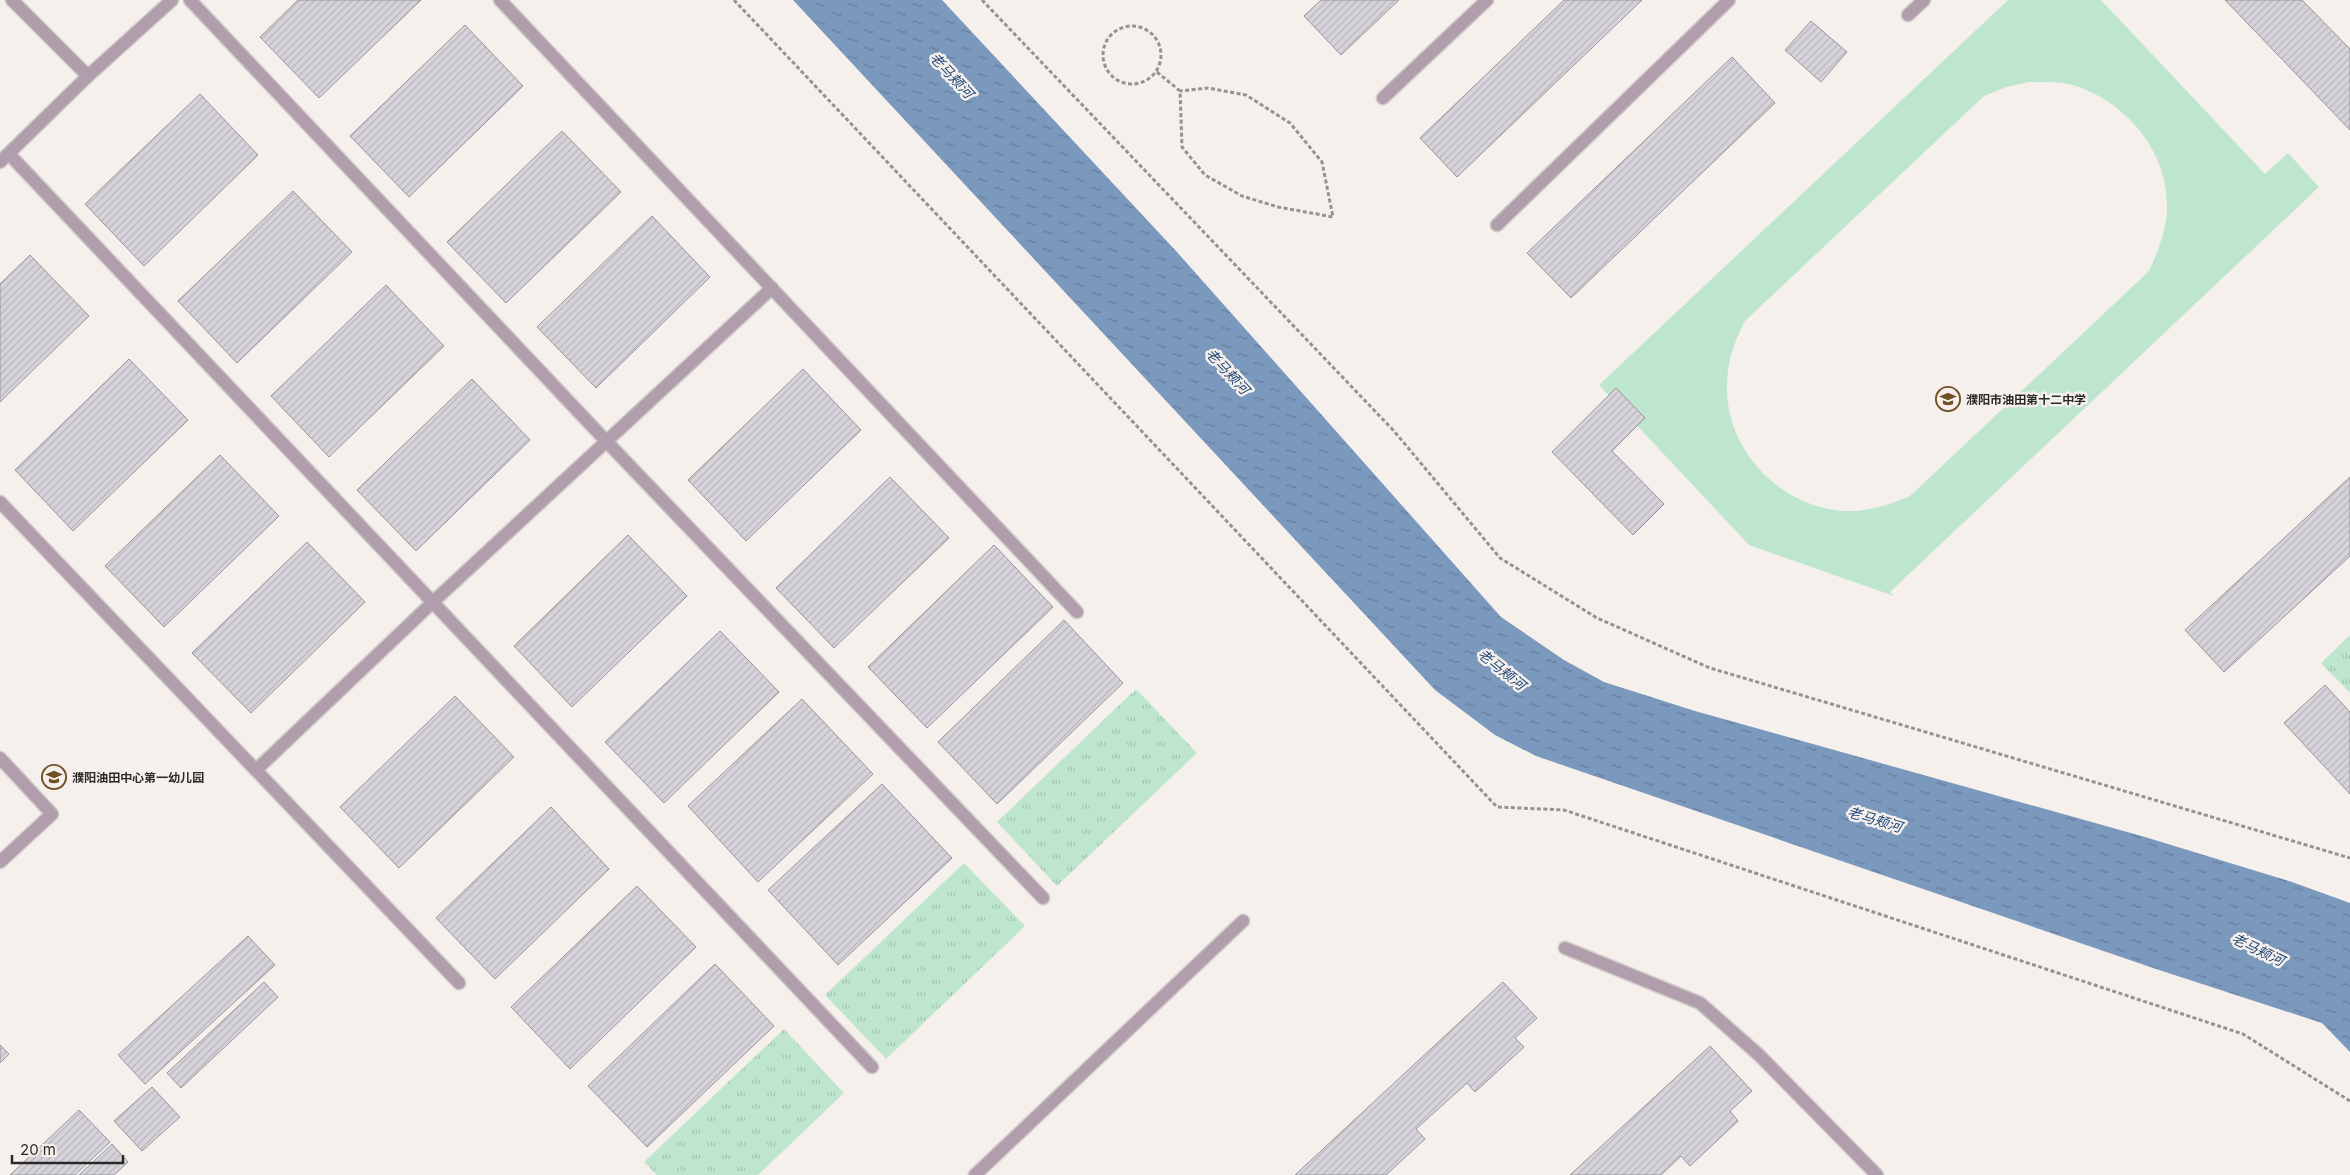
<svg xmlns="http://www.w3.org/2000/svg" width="2350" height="1175" font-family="Inter,'Noto Sans SC',sans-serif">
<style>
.grass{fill:url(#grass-tufts)}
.garden{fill:#bee6ce;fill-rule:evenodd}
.water{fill:url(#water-ripples)}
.building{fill:url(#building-hatch);stroke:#97969c}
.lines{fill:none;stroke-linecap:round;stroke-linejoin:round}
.lane-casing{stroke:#d1ccc9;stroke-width:15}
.street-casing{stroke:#d1ccc9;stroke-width:15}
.path{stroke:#96928f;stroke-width:3;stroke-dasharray:4 2.5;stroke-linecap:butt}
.lane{stroke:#b19ead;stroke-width:12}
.street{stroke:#b19ead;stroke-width:12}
.labels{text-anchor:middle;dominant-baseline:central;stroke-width:5;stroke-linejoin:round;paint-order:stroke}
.poi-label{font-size:12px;font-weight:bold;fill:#2b2928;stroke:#f6f0ec;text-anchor:start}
.water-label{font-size:14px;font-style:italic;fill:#204778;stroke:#f6f0ec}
</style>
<defs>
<pattern id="grass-tufts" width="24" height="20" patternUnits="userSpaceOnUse" patternTransform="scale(1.25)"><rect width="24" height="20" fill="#bee6ce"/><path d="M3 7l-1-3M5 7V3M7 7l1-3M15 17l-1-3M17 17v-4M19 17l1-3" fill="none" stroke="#a3c5b1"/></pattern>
<pattern id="water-ripples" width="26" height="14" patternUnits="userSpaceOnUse" patternTransform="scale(1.25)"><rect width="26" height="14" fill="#7b98bd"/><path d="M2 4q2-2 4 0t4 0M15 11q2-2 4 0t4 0" fill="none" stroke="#657c9a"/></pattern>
<pattern id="building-hatch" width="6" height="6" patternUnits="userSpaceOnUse" patternTransform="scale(1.25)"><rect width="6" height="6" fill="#d6d4da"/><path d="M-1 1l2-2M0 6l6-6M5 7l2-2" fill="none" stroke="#b8b6bb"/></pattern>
</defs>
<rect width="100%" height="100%" fill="#f6f0ec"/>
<g class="grass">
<path d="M 2350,635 L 2350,693 L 2321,663 Z"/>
<path d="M 1136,689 L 1197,753 L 1057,886 L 997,822 Z"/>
<path d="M 964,863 L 1025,926 L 886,1059 L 825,995 Z"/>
<path d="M 784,1029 L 844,1093 L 758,1175 L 657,1175 L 644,1162 Z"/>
</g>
<path class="garden" d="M 2008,0 L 2101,0 L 2265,174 L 2288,153 L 2319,187 L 1890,592 L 1894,596 L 1749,545 L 1599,385 ZM 2029,82 C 2046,82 2063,81 2079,87 C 2134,107 2177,164 2165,225 C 2162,241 2156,256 2149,271 L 1910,496 C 1889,505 1867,512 1844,511 C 1774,506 1718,441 1728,371 C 1730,353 1737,337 1745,321 L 1984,96 L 2006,87 Z"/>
<path class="water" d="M 793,0 L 942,0 L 1176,251 L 1501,617 L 1564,660 L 1604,682 L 1695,711 L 2145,837 L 2292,882 L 2350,903 L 2350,1052 L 2322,1023 L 2156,969 L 1536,756 L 1495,735 L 1435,690 Z"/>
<g class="building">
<path d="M 298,0 L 421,0 L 319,98 L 260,37 Z"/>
<path d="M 1321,0 L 1399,0 L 1341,55 L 1304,16 Z"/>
<path d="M 1564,0 L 1642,0 L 1457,177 L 1420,138 Z"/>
<path d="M 2225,0 L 2302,0 L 2350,49 L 2350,130 Z"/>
<path d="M 1811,21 L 1847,52 L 1821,82 L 1785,50 Z"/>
<path d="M 465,25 L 523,86 L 409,197 L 350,136 Z"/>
<path d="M 1732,57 L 1775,103 L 1571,298 L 1527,253 Z"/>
<path d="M 200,94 L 258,155 L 144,266 L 85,204 Z"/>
<path d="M 562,131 L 621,192 L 506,303 L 447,242 Z"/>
<path d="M 293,191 L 352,252 L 237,363 L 178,301 Z"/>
<path d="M 652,216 L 710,277 L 596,388 L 537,327 Z"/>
<path d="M 30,255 L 89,316 L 0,402 L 0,284 Z"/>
<path d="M 386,285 L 444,346 L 329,457 L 271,396 Z"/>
<path d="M 129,359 L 188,420 L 73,531 L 15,470 Z"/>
<path d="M 803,369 L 861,430 L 746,541 L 688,480 Z"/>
<path d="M 472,379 L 530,440 L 416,551 L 357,490 Z"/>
<path d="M 1616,388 L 1645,418 L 1612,451 L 1664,504 L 1633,535 L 1552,452 Z"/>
<path d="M 220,455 L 279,516 L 164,627 L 105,566 Z"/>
<path d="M 890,477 L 949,538 L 834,648 L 776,588 Z"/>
<path d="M 2350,477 L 2350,556 L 2224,672 L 2185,630 Z"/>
<path d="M 628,535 L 687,596 L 572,707 L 514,646 Z"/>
<path d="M 307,542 L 365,602 L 251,713 L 192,653 Z"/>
<path d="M 994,545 L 1053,607 L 927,728 L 868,667 Z"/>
<path d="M 1064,620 L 1123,683 L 997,804 L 938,742 Z"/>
<path d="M 720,631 L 779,692 L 664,803 L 605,742 Z"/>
<path d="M 2325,685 L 2350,712 L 2350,794 L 2284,723 Z"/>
<path d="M 455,696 L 514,757 L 399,868 L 340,807 Z"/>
<path d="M 802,699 L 873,774 L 758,882 L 688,806 Z"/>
<path d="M 882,784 L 952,858 L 838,965 L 768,890 Z"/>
<path d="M 551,807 L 609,869 L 495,979 L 436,918 Z"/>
<path d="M 637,886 L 696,947 L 570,1069 L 511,1007 Z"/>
<path d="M 248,936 L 275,965 L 145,1084 L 118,1055 Z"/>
<path d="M 715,964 L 774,1026 L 647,1147 L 588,1086 Z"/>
<path d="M 264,982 L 278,997 L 181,1088 L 167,1073 Z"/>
<path d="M 1503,982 L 1537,1018 L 1515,1038 L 1524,1047 L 1475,1092 L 1467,1083 L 1416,1129 L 1425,1139 L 1386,1175 L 1295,1175 Z"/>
<path d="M 0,1045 L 9,1054 L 0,1063 Z"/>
<path d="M 1710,1046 L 1752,1091 L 1730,1111 L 1738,1121 L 1690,1166 L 1681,1156 L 1661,1175 L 1570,1175 Z"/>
<path d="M 152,1087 L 180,1117 L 142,1151 L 114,1121 Z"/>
<path d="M 79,1110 L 110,1142 L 75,1175 L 10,1175 Z"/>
<path d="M 112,1144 L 128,1162 L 114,1175 L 79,1175 Z"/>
</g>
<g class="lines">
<defs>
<g id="lane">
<path d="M 12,0 L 88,76"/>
<path d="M 190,0 L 607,442 L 1043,898"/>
<path d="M 500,0 L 1077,612"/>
<path d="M 9,154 L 872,1067"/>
<path d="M 0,162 L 88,76 L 172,0"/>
<path d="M 0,502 L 459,983"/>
<path d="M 0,758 L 52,814 L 0,862"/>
<path d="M 256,770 L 434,601 L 772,288"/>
<path d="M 1565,948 L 1700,1003 L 1759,1055 L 1877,1175"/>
<path d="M 975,1175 L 1243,921"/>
</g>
<g id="street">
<path d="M 1908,15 L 1924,0"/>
<path d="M 1383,98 L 1487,0"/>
<path d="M 1497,225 L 1729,0"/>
</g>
</defs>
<use href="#lane" class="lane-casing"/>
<use href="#street" class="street-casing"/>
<g class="path">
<path d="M 734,0 L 1497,807 L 1564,810 L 2243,1034 L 2350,1101"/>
<path d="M 982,0 L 1394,431 L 1500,558 L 1597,618 L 1710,668 L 2350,858"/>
<circle cx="1132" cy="55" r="29"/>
<path d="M 1157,72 L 1180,91 L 1182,147 L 1205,175 L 1242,196 L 1278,207 L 1333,217 L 1322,162 L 1290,123 L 1246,95 L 1208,88 L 1180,91"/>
</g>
<use href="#lane" class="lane"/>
<use href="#street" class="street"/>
</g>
<defs>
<symbol id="school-ring" viewBox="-11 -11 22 22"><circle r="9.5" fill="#f6f0ec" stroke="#705126" stroke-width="1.5"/><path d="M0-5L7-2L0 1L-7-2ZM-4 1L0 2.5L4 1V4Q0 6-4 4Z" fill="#705126"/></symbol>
</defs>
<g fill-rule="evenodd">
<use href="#school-ring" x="1934" y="385" width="28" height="28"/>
<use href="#school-ring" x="40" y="763" width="28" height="28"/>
</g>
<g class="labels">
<g class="poi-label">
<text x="1966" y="399">濮阳市油田第十二中学</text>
<text x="72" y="777">濮阳油田中心第一幼儿园</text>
</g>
<g class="water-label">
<text transform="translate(952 75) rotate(47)">老马颊河</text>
<text transform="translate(1228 371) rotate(47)">老马颊河</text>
<text transform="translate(1502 669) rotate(39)">老马颊河</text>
<text transform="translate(1875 819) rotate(17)">老马颊河</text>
<text transform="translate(2258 949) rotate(26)">老马颊河</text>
</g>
</g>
<path d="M12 1155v8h111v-8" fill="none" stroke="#2b2928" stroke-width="2.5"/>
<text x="20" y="1155" font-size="15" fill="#2b2928" stroke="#f6f0ec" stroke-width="4" paint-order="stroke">20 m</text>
</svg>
